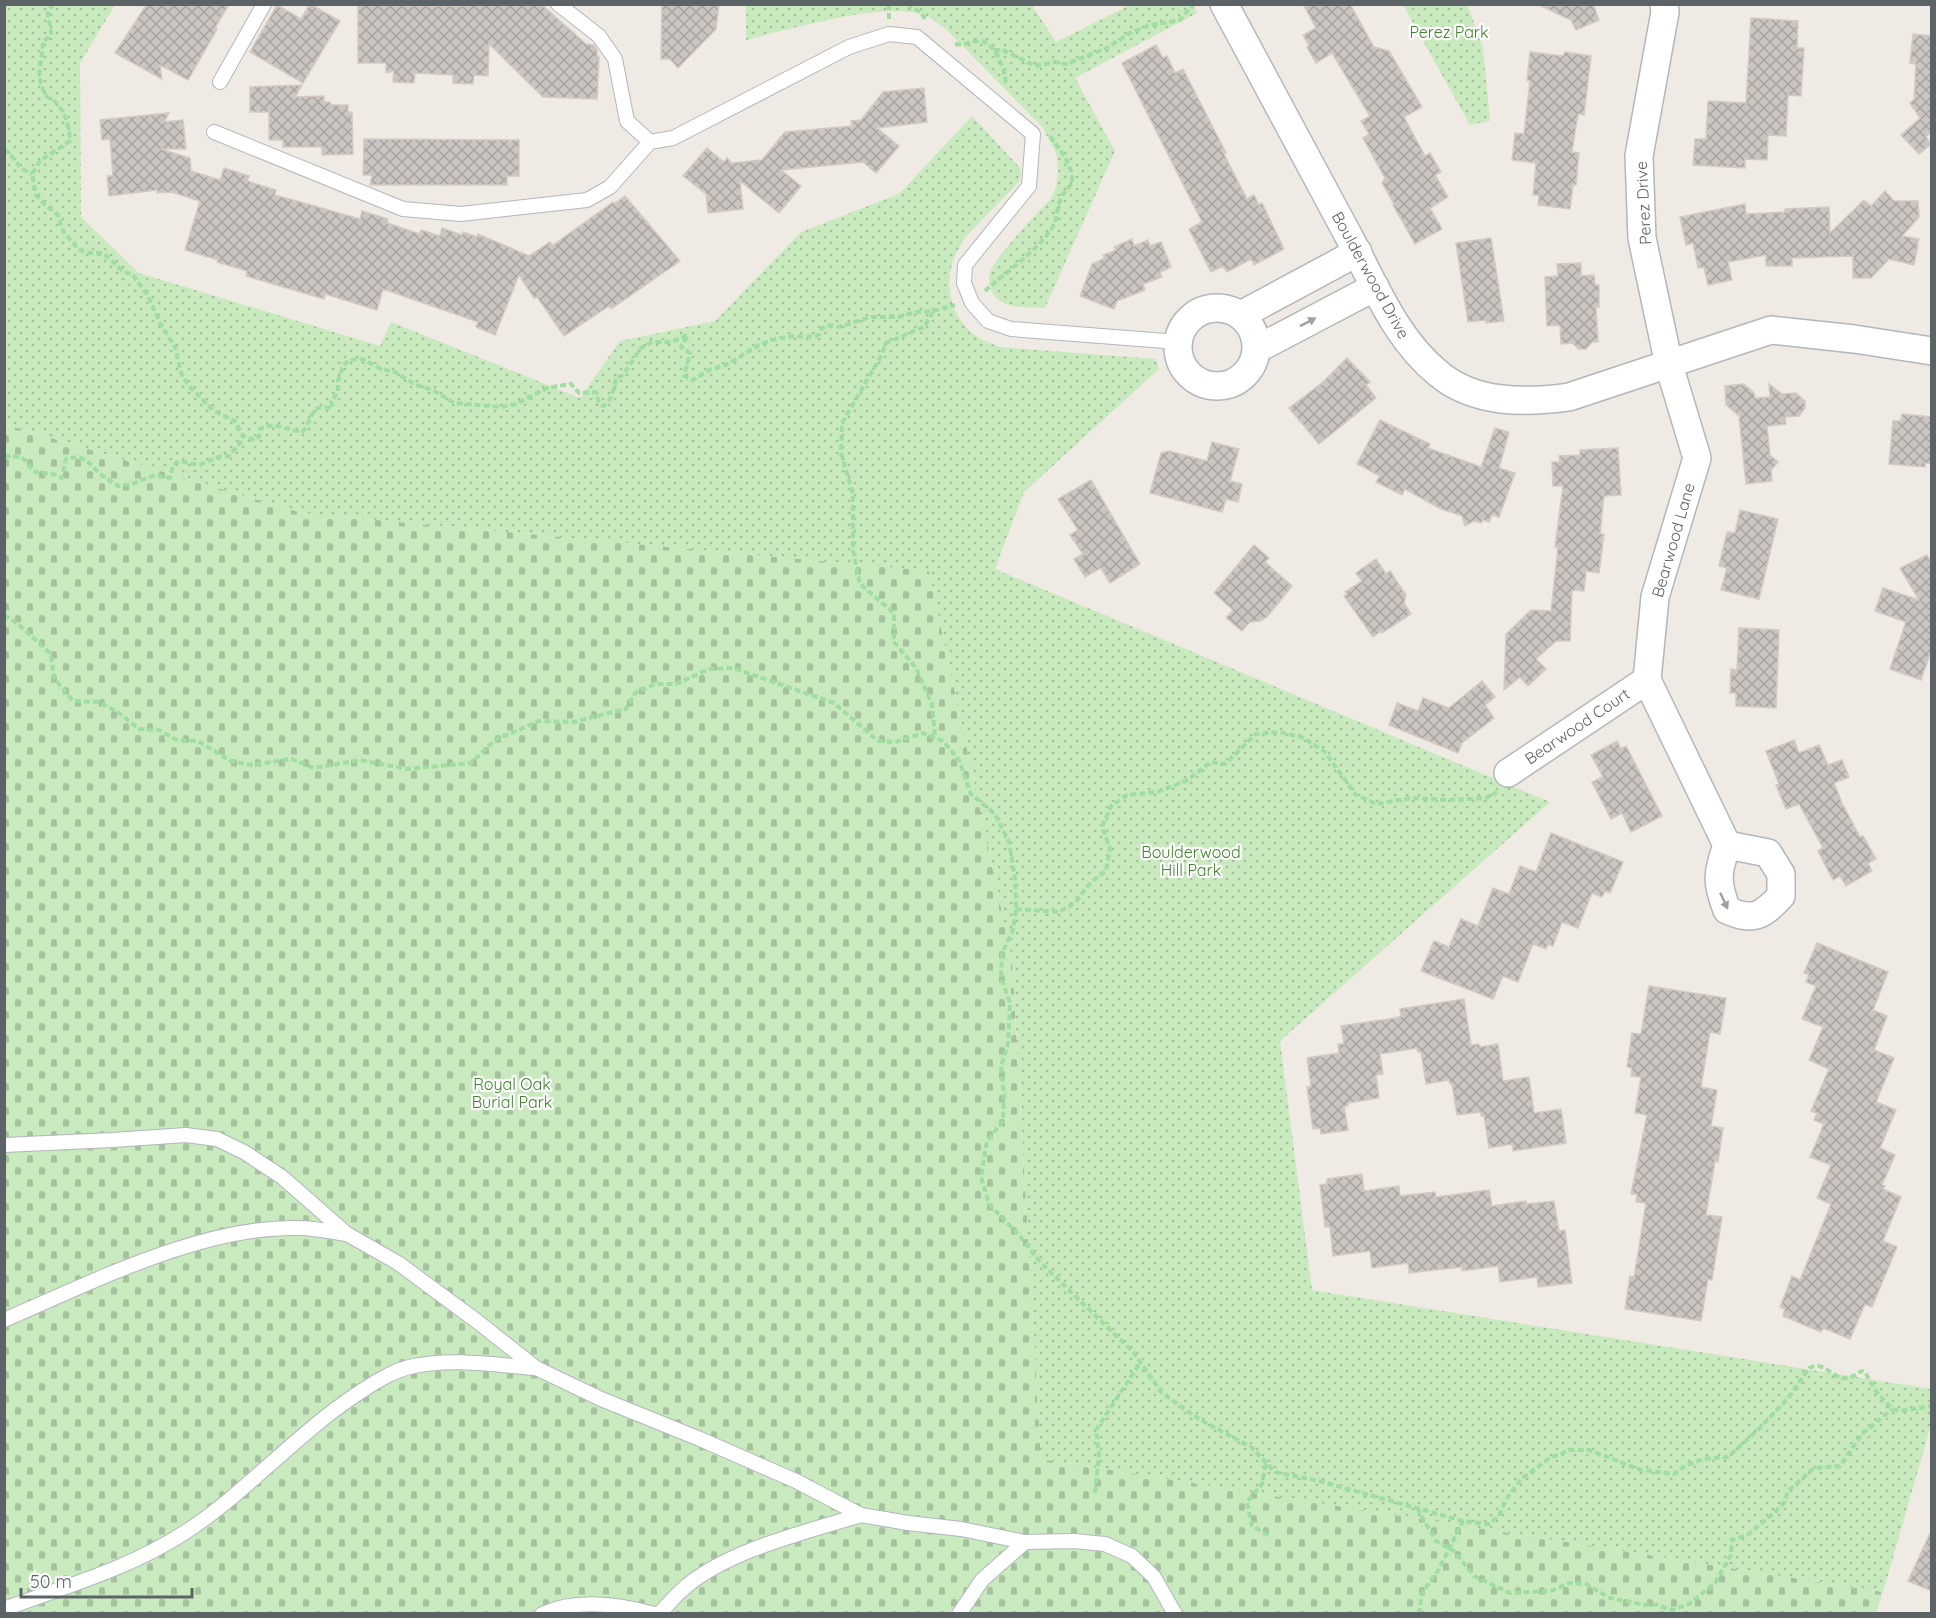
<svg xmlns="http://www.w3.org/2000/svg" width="1936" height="1618" font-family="Quicksand,sans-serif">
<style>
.cemetery{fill:url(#cemetery-stones)}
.park{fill:url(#park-dots)}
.building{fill:url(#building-cross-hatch);stroke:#d5cac1;stroke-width:1.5}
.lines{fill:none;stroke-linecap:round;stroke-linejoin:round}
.lane-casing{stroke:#b2b7ba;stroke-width:16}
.street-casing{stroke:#b2b7ba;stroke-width:30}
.path{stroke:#a0dda0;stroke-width:4;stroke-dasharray:6 3;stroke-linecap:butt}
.lane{stroke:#fff;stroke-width:14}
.street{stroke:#fff;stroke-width:27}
.oneway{fill:#9da1a3}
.labels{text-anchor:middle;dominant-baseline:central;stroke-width:4.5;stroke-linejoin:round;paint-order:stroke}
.park-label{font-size:16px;fill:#3e852c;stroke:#fff}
.street-label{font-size:16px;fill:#5c6366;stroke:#fff}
</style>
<defs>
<pattern id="cemetery-stones" width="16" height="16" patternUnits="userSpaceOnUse" patternTransform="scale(1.5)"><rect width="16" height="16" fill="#c9eabe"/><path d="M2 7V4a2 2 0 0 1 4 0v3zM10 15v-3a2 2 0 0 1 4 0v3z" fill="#a6c19e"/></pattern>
<pattern id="park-dots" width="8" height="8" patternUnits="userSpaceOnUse" patternTransform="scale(1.5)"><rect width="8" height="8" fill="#c9eabe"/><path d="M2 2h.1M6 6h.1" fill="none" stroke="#a6c19e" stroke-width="1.8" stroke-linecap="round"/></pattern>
<pattern id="building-cross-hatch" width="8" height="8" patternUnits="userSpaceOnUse" patternTransform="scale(1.5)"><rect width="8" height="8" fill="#cbc5c1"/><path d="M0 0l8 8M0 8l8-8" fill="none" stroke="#a8a4a1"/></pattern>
</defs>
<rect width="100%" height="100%" fill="#f0eae4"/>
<path class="cemetery" d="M 4,424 L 302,513 L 929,571 L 1012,959 L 1041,1459 L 1883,1592 L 1876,1613 L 5,1613 Z"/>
<g class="park">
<path d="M 4,5 L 115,5 L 80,63 L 81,217 L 139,273 L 380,346 L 391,322 L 580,398 L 620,341 L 715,321 L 801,232 L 899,194 L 972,116 L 1020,168 L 1021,174 L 1019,182 C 1006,195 993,209 980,222 C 974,229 966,235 962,243 C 943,271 945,308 971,332 C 979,339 990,343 1000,347 L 1156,359 L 1159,369 L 1024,492 L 995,569 L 1550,802 L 1280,1041 L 1312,1290 L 1931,1389 L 1931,1425 L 1883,1592 L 1041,1459 L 1012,959 L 929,571 L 302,513 L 5,424 Z"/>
<path d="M 746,5 L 1032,5 L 1056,42 L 1130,5 L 1193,5 L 1197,13 L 1075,78 L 1115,151 L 1045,308 C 1031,307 1013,309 1000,301 C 991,296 987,282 990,273 C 995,256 1037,214 1051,198 L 1056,187 L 1058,172 L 1057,155 L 1043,128 L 946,29 C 940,25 933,19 927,16 C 884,0 792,29 746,40 Z"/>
<path d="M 1403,5 L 1467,5 L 1483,47 L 1490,121 L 1470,125 Z"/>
</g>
<g class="building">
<path d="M 147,4 L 229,4 L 215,28 L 217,29 L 188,80 L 160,65 L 162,79 L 115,53 Z"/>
<path d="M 310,4 L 340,21 L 303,83 L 250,52 L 277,5 L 301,19 Z"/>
<path d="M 472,4 L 541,4 L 586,44 L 594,45 L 597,50 L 597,57 L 599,57 L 597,99 L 543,97 L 489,44 L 488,76 L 474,75 L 473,84 L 453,83 L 453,75 L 415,73 L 414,83 L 393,82 L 394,71 L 386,73 L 386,63 L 358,63 L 358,5 L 464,6 Z"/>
<path d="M 662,4 L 719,4 L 716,29 L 678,68 L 670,59 L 661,59 Z"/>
<path d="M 1303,4 L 1350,4 L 1374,47 L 1389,51 L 1422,107 L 1404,117 L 1425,156 L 1430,153 L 1441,172 L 1435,175 L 1448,197 L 1430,208 L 1442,229 L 1415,244 L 1393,205 L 1394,204 L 1382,183 L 1385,178 L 1363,138 L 1369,134 L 1361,121 L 1370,116 L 1332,53 L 1316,63 L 1307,47 L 1309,46 L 1303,35 L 1316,28 Z"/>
<path d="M 1537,4 L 1593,4 L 1599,20 L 1576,30 L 1571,20 Z"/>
<path d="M 1751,18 L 1798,21 L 1797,48 L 1804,48 L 1801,96 L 1788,95 L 1786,136 L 1768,135 L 1767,160 L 1745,159 L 1745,168 L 1693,165 L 1695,139 L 1706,139 L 1708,101 L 1746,103 Z"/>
<path d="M 1913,34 L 1932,36 L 1932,136 L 1930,133 L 1926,137 L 1931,144 L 1919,154 L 1901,135 L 1920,118 L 1910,103 L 1914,99 L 1916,64 L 1910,63 Z"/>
<path d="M 1156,45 L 1163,58 L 1167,56 L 1175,73 L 1183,69 L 1226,153 L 1224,154 L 1247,199 L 1254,195 L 1259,205 L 1262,203 L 1284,249 L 1254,265 L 1251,259 L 1227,272 L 1223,266 L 1211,272 L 1189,229 L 1202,222 L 1122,63 Z"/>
<path d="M 1530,52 L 1563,56 L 1565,52 L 1591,56 L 1584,115 L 1578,114 L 1572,152 L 1579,153 L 1576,185 L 1573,185 L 1570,209 L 1538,205 L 1539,195 L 1533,195 L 1536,163 L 1512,160 L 1515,133 L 1524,134 L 1530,81 L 1527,80 Z"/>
<path d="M 302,85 L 295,97 L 324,96 L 324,102 L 330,102 L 331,105 L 348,105 L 348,112 L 352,112 L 353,154 L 322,155 L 322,147 L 283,147 L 283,140 L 269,140 L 269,112 L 250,112 L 250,87 Z"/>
<path d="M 924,88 L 927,122 L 877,128 L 899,146 L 876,173 L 863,162 L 781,170 L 801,186 L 779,213 L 740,181 L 743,209 L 708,213 L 706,194 L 683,176 L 707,148 L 724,162 L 727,158 L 732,163 L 762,160 L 785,132 L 852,126 L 851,121 L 861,120 L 883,92 Z"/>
<path d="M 169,113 L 164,122 L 183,120 L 186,149 L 161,149 L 190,158 L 191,171 L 220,180 L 224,168 L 249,176 L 247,181 L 276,190 L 275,195 L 318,207 L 360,219 L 362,211 L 388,219 L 387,223 L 420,234 L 421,230 L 440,236 L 442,228 L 462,235 L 463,232 L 477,237 L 478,234 L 529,256 L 550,242 L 553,245 L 613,202 L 614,204 L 625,196 L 680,261 L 611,309 L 609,306 L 564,336 L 537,297 L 534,298 L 519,275 L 495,335 L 476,327 L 478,322 L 383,289 L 377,310 L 325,294 L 324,299 L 246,276 L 247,271 L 217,262 L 218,260 L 185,250 L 200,201 L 171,192 L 157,193 L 157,190 L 109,196 L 107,176 L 113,176 L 110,139 L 102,140 L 100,120 Z"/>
<path d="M 364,139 L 519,140 L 519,176 L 507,176 L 507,185 L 370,185 L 372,175 L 363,175 Z"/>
<path d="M 1885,191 L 1894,201 L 1918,201 L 1919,217 L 1902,236 L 1919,239 L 1917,244 L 1918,245 L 1914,265 L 1889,259 L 1871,278 L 1853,278 L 1853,256 L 1792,258 L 1792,266 L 1766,266 L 1766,255 L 1728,262 L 1732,280 L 1708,285 L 1704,267 L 1698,268 L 1693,243 L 1686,245 L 1680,217 L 1745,204 L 1746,214 L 1785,212 L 1785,209 L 1829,207 L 1830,233 L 1864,200 L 1871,206 Z"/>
<path d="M 1491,238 L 1504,321 L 1486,323 L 1486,320 L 1468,322 L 1456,243 Z"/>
<path d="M 1132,239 L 1134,246 L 1148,240 L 1150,246 L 1161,242 L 1171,267 L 1160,272 L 1162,277 L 1143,284 L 1145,290 L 1117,301 L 1114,309 L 1080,296 L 1092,264 L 1105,258 L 1103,255 L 1116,250 L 1114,247 Z"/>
<path d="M 1581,263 L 1581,276 L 1594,275 L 1595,285 L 1599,285 L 1599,307 L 1596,307 L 1598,342 L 1592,342 L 1586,349 L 1579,349 L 1572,343 L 1561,344 L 1560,325 L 1547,326 L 1545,277 L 1558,276 L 1557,264 Z"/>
<path d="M 1347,358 L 1370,382 L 1366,385 L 1376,398 L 1319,444 L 1289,408 L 1322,383 Z"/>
<path d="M 1744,384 L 1754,393 L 1755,398 L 1770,397 L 1769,384 L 1782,394 L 1796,393 L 1805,401 L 1805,408 L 1799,416 L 1785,417 L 1786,424 L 1767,426 L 1770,455 L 1778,462 L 1771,470 L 1772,481 L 1746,484 L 1739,416 L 1726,405 L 1725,386 Z"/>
<path d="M 1902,414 L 1932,417 L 1932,464 L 1925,463 L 1925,467 L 1889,464 L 1893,421 L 1901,421 Z"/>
<path d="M 1380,420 L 1430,444 L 1428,448 L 1481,467 L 1495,428 L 1509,432 L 1499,468 L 1515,473 L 1499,517 L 1492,515 L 1489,522 L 1483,520 L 1481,523 L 1474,521 L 1465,526 L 1462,516 L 1439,508 L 1405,489 L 1402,495 L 1376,482 L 1380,476 L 1357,464 Z"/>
<path d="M 1212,442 L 1239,449 L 1230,481 L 1242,484 L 1238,502 L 1226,499 L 1222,512 L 1150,493 L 1161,453 L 1169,451 L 1207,461 Z"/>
<path d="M 1618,448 L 1621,495 L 1604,496 L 1600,534 L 1604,534 L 1599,573 L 1586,571 L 1584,591 L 1572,590 L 1570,641 L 1556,641 L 1536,659 L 1546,669 L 1528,686 L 1520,677 L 1504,690 L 1506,634 L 1531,610 L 1551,611 L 1558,547 L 1555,547 L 1563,486 L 1553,486 L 1552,462 L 1560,462 L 1559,456 L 1580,455 L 1580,450 Z"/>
<path d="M 1091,480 L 1140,564 L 1110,583 L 1101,568 L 1085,577 L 1074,559 L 1083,554 L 1070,535 L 1078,530 L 1058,499 Z"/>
<path d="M 1740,510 L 1778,519 L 1759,599 L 1721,590 L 1727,568 L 1719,566 L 1727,532 L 1735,533 Z"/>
<path d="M 1254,545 L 1269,558 L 1265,562 L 1292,586 L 1267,617 L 1260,621 L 1250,622 L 1242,631 L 1226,618 L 1233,610 L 1214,593 Z"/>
<path d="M 1927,555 L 1932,565 L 1932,648 L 1921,680 L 1890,669 L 1906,622 L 1875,611 L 1883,588 L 1919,600 L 1900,568 Z"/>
<path d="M 1376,559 L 1386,574 L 1390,571 L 1406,595 L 1404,603 L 1411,614 L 1382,633 L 1381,631 L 1373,637 L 1344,596 L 1347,594 L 1345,592 L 1362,581 L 1356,573 Z"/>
<path d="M 1739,628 L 1779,630 L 1776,708 L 1736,706 L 1736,693 L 1730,693 L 1731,669 L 1737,670 Z"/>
<path d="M 1482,681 L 1495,697 L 1485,705 L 1494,718 L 1462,743 L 1458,753 L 1389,725 L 1397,703 L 1418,711 L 1423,698 L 1449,708 Z"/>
<path d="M 1794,740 L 1799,753 L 1819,745 L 1828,765 L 1842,760 L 1849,777 L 1834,783 L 1842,803 L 1860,837 L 1863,836 L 1876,859 L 1868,863 L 1872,871 L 1846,886 L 1840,876 L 1833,880 L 1818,851 L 1823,848 L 1799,804 L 1786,809 L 1776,785 L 1779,784 L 1766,751 Z"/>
<path d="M 1617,741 L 1621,749 L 1626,746 L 1662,816 L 1631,832 L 1622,813 L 1611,819 L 1592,782 L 1603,777 L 1591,755 Z"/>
<path d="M 1551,833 L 1623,862 L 1610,893 L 1605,891 L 1602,897 L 1592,893 L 1578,928 L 1562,922 L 1553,946 L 1548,944 L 1546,949 L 1533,944 L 1518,982 L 1503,976 L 1493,999 L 1421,971 L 1434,941 L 1449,947 L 1461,919 L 1478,926 L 1493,888 L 1509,894 L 1520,866 L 1536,872 Z"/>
<path d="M 1817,943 L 1888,972 L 1873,1010 L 1887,1016 L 1874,1050 L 1894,1058 L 1876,1102 L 1896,1110 L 1880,1148 L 1895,1155 L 1882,1185 L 1885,1186 L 1883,1189 L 1901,1197 L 1883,1241 L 1897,1247 L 1872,1307 L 1865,1304 L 1850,1339 L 1823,1328 L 1821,1332 L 1783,1316 L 1785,1309 L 1780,1307 L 1792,1276 L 1800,1280 L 1831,1204 L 1817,1198 L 1831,1165 L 1810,1157 L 1824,1124 L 1814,1120 L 1817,1113 L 1811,1111 L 1829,1069 L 1809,1060 L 1823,1027 L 1802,1019 L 1816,986 L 1806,982 L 1809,975 L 1804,973 Z"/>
<path d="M 1649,986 L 1726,998 L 1720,1034 L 1710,1032 L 1701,1087 L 1717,1090 L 1711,1126 L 1723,1128 L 1718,1162 L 1715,1161 L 1706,1215 L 1722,1217 L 1712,1280 L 1708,1279 L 1701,1321 L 1625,1309 L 1630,1276 L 1634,1277 L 1646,1203 L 1636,1202 L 1637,1194 L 1631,1194 L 1647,1115 L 1635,1113 L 1641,1077 L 1631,1076 L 1632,1068 L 1627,1067 L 1632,1033 L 1641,1034 Z"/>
<path d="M 1464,999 L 1471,1045 L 1479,1044 L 1480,1047 L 1498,1044 L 1503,1081 L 1529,1077 L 1534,1113 L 1561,1109 L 1566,1143 L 1513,1151 L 1512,1144 L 1489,1148 L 1484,1116 L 1481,1116 L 1481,1112 L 1457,1115 L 1452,1084 L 1450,1084 L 1449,1080 L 1426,1084 L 1421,1052 L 1418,1052 L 1417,1048 L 1380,1054 L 1383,1074 L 1376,1075 L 1379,1098 L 1348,1103 L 1348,1106 L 1344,1106 L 1348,1130 L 1321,1134 L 1320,1128 L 1313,1129 L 1307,1087 L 1311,1086 L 1307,1058 L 1339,1053 L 1338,1044 L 1344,1044 L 1341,1026 L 1395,1018 L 1401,1016 L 1400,1009 Z"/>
<path d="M 1362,1174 L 1364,1191 L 1399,1186 L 1400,1196 L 1435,1192 L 1436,1197 L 1489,1190 L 1492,1206 L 1526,1201 L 1527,1204 L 1554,1201 L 1559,1231 L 1565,1230 L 1572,1283 L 1538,1287 L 1537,1277 L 1500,1282 L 1498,1266 L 1462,1271 L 1462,1267 L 1409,1273 L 1408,1263 L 1372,1268 L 1370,1251 L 1333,1256 L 1330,1227 L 1325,1227 L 1320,1185 L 1327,1184 L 1327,1179 Z"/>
<path d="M 1932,1529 L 1932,1591 L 1908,1581 Z"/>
</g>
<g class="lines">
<defs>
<g id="lane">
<path d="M 558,4 L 599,36 L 615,59 L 627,121 L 650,142"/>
<path d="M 220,82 L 264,4"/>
<path d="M 214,132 L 403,209 L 461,214 L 587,200 L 610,187 L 650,142 L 673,138 L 849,47 L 889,34 L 917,37 L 1033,134 L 1029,186 L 965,265 L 964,283 L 972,303 L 988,321 L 1011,329 L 1178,342"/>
<path d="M 4,1145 L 113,1140 L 186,1135 L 217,1139 L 244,1152 L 282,1177 L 347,1234 L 398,1263 L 478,1322 L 536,1368 L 601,1399 L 700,1439 L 796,1481 L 861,1515 L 908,1523 L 961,1529 L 1025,1542 L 1074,1541 L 1105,1544 L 1132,1556 L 1154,1577 L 1175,1614"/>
<path d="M 4,1320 C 93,1282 203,1225 300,1228 C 315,1228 331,1232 346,1234"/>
<path d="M 4,1609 C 66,1586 128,1569 184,1533 C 246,1493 295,1435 357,1394 C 374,1383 393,1370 414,1366 C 454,1358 495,1365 536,1368"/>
<path d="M 542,1614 C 577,1598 619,1604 654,1614"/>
<path d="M 659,1614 C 667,1606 674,1597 682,1590 C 724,1551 806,1532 861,1515"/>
<path d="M 959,1614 L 982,1580 L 1025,1542"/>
</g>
<g id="street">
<path d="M 1224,4 C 1265,81 1306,157 1347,233 C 1373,281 1395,339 1439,374 C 1475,404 1526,403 1569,397 L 1771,330 L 1854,339 L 1932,351"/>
<path d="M 1664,4 L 1665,12 L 1639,156 L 1642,238 L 1669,365 L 1697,458 L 1655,597 L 1647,680 L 1727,845 C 1717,873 1716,882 1727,910 C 1753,922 1762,916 1781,896 L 1781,874 L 1768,853 L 1727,845"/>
<circle cx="1217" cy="347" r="39"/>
<path d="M 1241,315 L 1358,252"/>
<path d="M 1257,349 L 1375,287"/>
<path d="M 1508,773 L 1647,680"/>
</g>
</defs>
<use href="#lane" class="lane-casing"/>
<use href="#street" class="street-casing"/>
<g class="path">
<path d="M 54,4 C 40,18 55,23 50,37 L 43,41 C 43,64 33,74 47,97 C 64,104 69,124 70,141 L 40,161 L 32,174 L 36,195 L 44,204 L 58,215 L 63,231 L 78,249 L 88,253 L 103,253 L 124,272 L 132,274 L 148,296 L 161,325 L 175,347 L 181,373 L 188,385 L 214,411 L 235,421 L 243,436 L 255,440 L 259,437 L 260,429 C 275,421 287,430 302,432 C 309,426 312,409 318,408 C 322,407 328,408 333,407 L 331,402 L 338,392 L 338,381 L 343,366 L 349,360 L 362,359 L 381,369 L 395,372 L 416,385 L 433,390 L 454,403 L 500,407 L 516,404 L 547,388 L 571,384 L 579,393 L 596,392 L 599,402 L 603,406 C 613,400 614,388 616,378 L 623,375 L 641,348 L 652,342 L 671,342 L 688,335 L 681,347 L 690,353 L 684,376 L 693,380 L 711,369 L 726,365 L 759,345 L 775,339 L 794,336 L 814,337 L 820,334 L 822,328 L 830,325 L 839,327 L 871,317 L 898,317 L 917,312 L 933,311 L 955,305"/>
<path d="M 889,4 L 889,19"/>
<path d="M 907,4 L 920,12 L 927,21"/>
<path d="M 955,44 C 965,46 970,41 979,41 C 992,40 1001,61 1004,72 C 1006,77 1005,82 1006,86"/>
<path d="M 994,50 L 1003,50 L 1035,66 L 1055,62 L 1066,64 L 1107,48 L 1130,33 L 1147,26 L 1180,20 L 1194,4"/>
<path d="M 4,149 C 17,159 15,167 32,174"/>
<path d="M 985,291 C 1006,272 1033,254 1050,231 C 1058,221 1056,207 1062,196 C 1066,188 1073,187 1072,177 C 1069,158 1060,151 1050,136"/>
<path d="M 933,312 L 924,327 L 886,343 L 880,358 L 842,423 L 841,453 L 853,494 L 853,551 L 860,584 L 894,613 L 894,642 L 916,668 L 932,704 L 935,737"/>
<path d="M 4,456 C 19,457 26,455 32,471 C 44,475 51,471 62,478 L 66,459 L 77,457 L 86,460 L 100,474 L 118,486 L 132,484 L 155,475 L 170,478 L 173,465 L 179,461 L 199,465 L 218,457 L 229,456 L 241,442 L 243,436"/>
<path d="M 4,615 L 18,624 L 51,654 L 54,678 L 73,701 L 99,702 L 119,713 L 139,729 L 159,730 L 177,740 L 198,741 L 231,761 L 251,765 L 292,759 L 314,768 L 360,760 L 407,769 L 471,763 L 495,740 L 539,721 L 573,722 L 626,709 L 635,693 L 655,684 L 676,684 L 709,669 L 733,668 L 834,703 L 878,741 L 895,742 L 923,733 L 943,741 L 959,760 L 971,794 L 995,814 L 1009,842 L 1015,878 L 1016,909 L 1013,930 L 1002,953 L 1001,977 L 1010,1003 L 1008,1044 L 1001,1066 L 1004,1094 L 1003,1121 L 987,1141 L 981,1177 L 989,1204 L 1019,1235 L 1041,1263 L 1133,1352 L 1162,1393 L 1199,1419 L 1251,1447 L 1275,1472 L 1319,1481 L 1463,1521 L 1489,1524 L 1499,1516 L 1507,1498 L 1521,1479 L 1550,1458 L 1570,1450 L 1589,1450 L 1641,1470 L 1674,1474 L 1685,1466 L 1703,1459 L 1728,1457 L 1760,1428 L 1789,1397 L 1809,1368 C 1823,1361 1830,1375 1842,1378 C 1849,1380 1856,1374 1862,1371 L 1865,1372 L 1875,1390 L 1892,1409 L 1900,1411 L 1932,1406"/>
<path d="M 1016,909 L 1059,912 L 1075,903 L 1091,882 L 1106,871 L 1110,848 L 1102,827 L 1111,806 L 1127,795 L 1157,792 L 1186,781 L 1211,762 L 1225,764 L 1256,734 L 1279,732 L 1302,737 L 1325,752 L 1355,794 L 1376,804 L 1412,798 L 1448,800 L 1486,798 L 1497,792"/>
<path d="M 1266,1464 L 1262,1484 L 1247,1502 L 1252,1526 L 1270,1536"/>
<path d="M 1095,1493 L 1099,1455 L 1096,1430 L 1140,1363"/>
<path d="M 1417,1508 L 1436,1541 L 1454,1551 L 1474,1576 L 1510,1593 L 1551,1591 L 1569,1583 L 1586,1584 L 1610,1598 L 1645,1605 L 1657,1605 L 1672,1610 L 1689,1604 L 1715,1583 L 1731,1555 L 1732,1540 L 1749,1534 L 1775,1512 L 1784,1503 L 1788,1491 L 1814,1468 L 1840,1466 L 1862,1434 L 1892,1409"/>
<path d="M 1419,1614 L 1422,1593 L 1439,1569 L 1463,1521"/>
</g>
<use href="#lane" class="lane"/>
<use href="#street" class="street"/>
</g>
<defs><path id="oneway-solid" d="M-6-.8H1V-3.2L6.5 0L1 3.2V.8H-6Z" transform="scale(1.5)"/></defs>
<g class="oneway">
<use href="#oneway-solid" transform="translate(1308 322) rotate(-27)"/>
<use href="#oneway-solid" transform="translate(1724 901) rotate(65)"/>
</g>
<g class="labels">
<g class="park-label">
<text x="1449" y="32">Perez Park</text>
<text x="1191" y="852">Boulderwood<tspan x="1191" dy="18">Hill Park</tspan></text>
<text x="512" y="1084">Royal Oak<tspan x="512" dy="18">Burial Park</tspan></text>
</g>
<g class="street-label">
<text transform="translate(1643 203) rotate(-93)">Perez Drive</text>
<text transform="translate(1371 275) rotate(61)">Boulderwood Drive</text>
<text transform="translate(1673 540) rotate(-74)">Bearwood Lane</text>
<text transform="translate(1577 726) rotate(-34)">Bearwood Court</text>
</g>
</g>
<rect width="1936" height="1618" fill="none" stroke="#5c6366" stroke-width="12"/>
<path d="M21 1588v9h171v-9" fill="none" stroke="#5c6366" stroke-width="3"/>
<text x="30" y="1588" font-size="18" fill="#5c6366" stroke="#ffffff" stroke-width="4.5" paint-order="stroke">50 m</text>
</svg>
